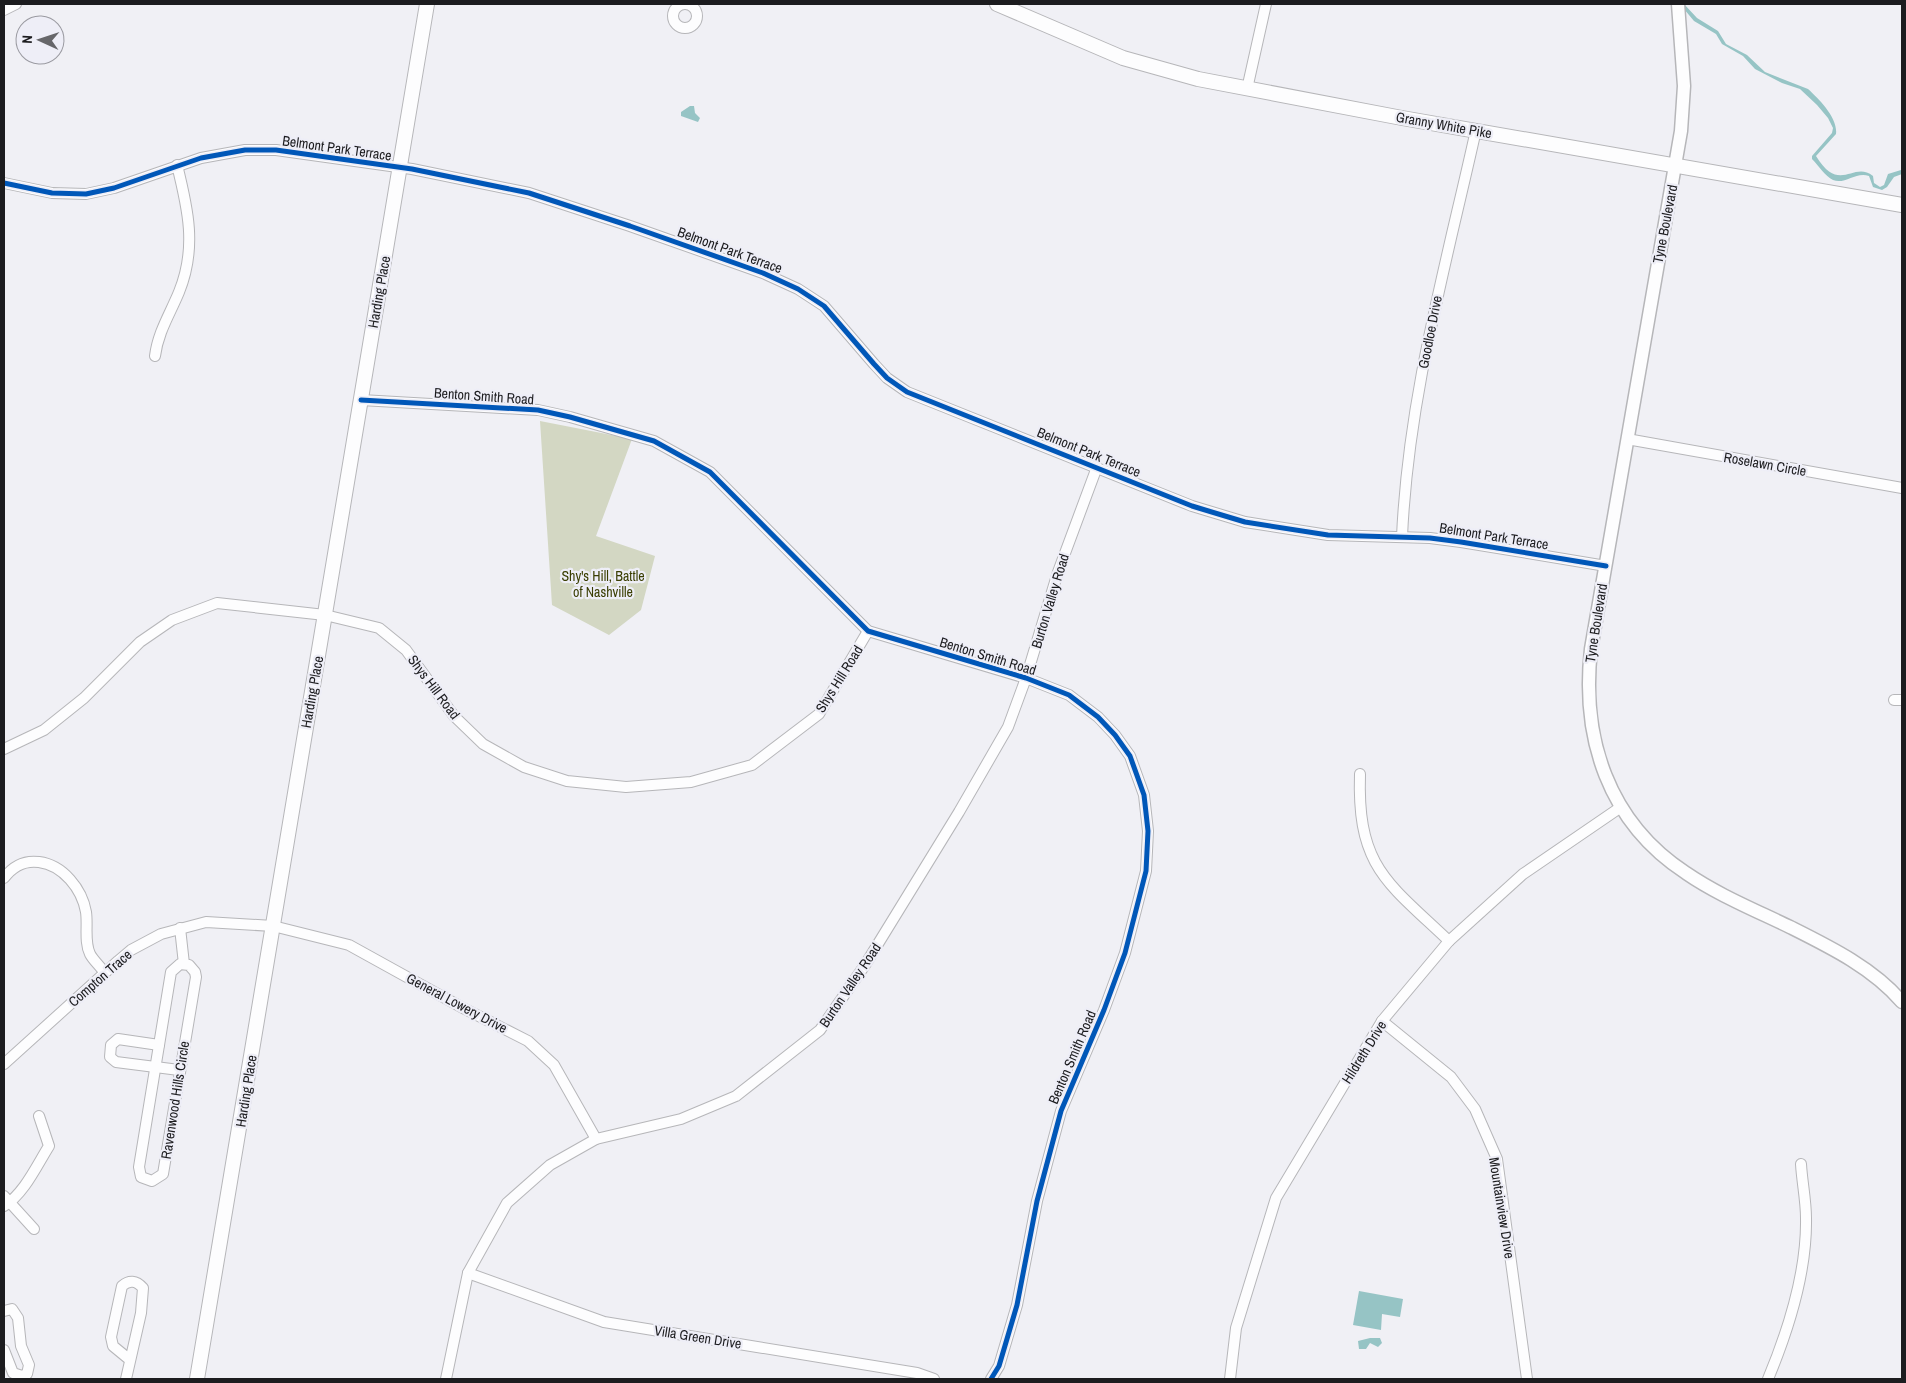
<svg xmlns="http://www.w3.org/2000/svg" width="1906" height="1383" font-family="'Archivo Narrow',sans-serif">
<style>
.green{fill:#d3d7c3}
.water{fill:#96c4c5}
.lines{fill:none;stroke-linecap:round;stroke-linejoin:round}
.minor-casing{stroke:#b6b6b9;stroke-width:12}
.tertiary-casing{stroke:#b6b6b9;stroke-width:15}
.secondary-casing{stroke:#b6b6b9;stroke-width:16}
.minor{stroke:#fdfdfe;stroke-width:10}
.tertiary{stroke:#fdfdfe;stroke-width:12}
.secondary{stroke:#fdfdfe;stroke-width:14}
.cycleway-casing{stroke:#eeeef7;stroke-width:8}
.cycleway{stroke:#0057b8;stroke-width:5}
.labels{text-anchor:middle;dominant-baseline:central;stroke-width:4.5;stroke-linejoin:round;paint-order:stroke}
.street-label{font-size:14px;fill:#1c1c1f;stroke:#eeeef7}
.park-label{font-size:14px;fill:#3a3e02;stroke:#eeeef7}
</style>
<rect width="100%" height="100%" fill="#f0f0f5"/>
<path class="green" d="M 540,421 L 632,439 L 596,536 L 655,556 L 641,610 L 609,635 L 552,605 Z"/>
<g class="water">
<path d="M 1684,4 L 1697,18 L 1718,31 L 1726,44 L 1747,55 L 1765,72 L 1808,89 C 1819,99 1838,118 1836,134 L 1816,156 C 1840,195 1853,160 1873,176 L 1874,183 L 1880,187 L 1884,185 L 1888,174 L 1901,170 L 1902,174 L 1894,177 L 1887,187 L 1882,190 L 1873,187 L 1869,176 C 1856,171 1845,185 1833,180 C 1825,176 1819,166 1812,159 L 1812,156 L 1832,133 L 1833,128 L 1828,118 L 1817,105 L 1800,89 L 1782,83 L 1755,69 L 1743,56 L 1722,44 L 1716,34 L 1694,21 L 1684,9 Z"/>
<path d="M 690,106 L 694,106 L 695,113 L 700,118 L 698,122 L 681,116 L 681,112 Z"/>
<path d="M 1359,1291 L 1403,1299 L 1400,1317 L 1382,1314 L 1381,1330 L 1353,1325 Z"/>
<path d="M 1370,1338 L 1380,1338 L 1382,1343 L 1378,1347 L 1370,1343 L 1366,1349 L 1359,1349 L 1358,1341 Z"/>
</g>
<g class="lines">
<defs>
<g id="minor">
<circle cx="685" cy="16" r="12"/>
<path d="M 4,10 L 16,4"/>
<path d="M 1247,89 L 1266,4"/>
<path d="M 4,183 L 52,193 L 86,194 L 114,188 L 201,158 L 245,150 L 276,150 L 412,169 L 529,193 L 630,226 L 763,273 L 798,289 L 824,306 L 874,364 L 887,378 L 907,392 L 1192,506 L 1245,522 L 1328,535 L 1430,538 L 1461,542 L 1606,566"/>
<path d="M 155,356 C 158,332 170,314 179,292 C 197,248 188,209 177,165"/>
<path d="M 361,400 L 538,410 L 570,417 L 654,441 L 710,472 L 868,631 L 1026,678 L 1069,695 L 1098,717 L 1115,735 L 1130,756 L 1144,795 L 1148,831 L 1146,871 L 1125,953 L 1104,1010 L 1061,1111 L 1037,1201 L 1017,1305 L 999,1366 L 991,1379"/>
<path d="M 1627,439 L 1902,488"/>
<path d="M 1402,537 C 1408,398 1446,265 1476,130"/>
<path d="M 1894,700 L 1902,700"/>
<path d="M 4,749 L 44,730 L 84,698 L 140,642 L 172,620 L 217,603 L 325,615 L 379,628 L 406,650 L 454,716 L 483,744 L 524,767 L 567,781 L 626,787 L 691,782 L 752,765 L 819,714 L 868,631"/>
<path d="M 1360,774 C 1357,867 1387,882 1449,941"/>
<path d="M 4,878 C 13,866 24,860 39,862 C 63,865 82,889 86,912 C 88,925 84,942 90,954 C 93,960 100,966 104,972"/>
<path d="M 180,928 L 184,964"/>
<path d="M 180,964 L 189,965 L 195,972 L 196,977 L 163,1174 L 152,1181 L 141,1177 L 139,1167 L 171,972 Z"/>
<path d="M 1382,1021 L 1451,1077 L 1475,1109 L 1497,1159 L 1527,1379"/>
<path d="M 159,1045 L 118,1039 L 111,1045 L 110,1057 L 116,1062 L 179,1070"/>
<path d="M 4,1064 L 118,961 L 131,950 L 161,934 L 206,922 L 273,926 L 349,945 L 463,1008 L 528,1041 L 554,1065 L 596,1139"/>
<path d="M 4,1196 L 34,1229"/>
<path d="M 4,1206 C 24,1194 37,1165 49,1146 L 39,1116"/>
<path d="M 468,1273 L 604,1322 L 917,1373 L 934,1379"/>
<path d="M 4,1311 L 12,1309 L 18,1318 L 21,1346 L 29,1365 L 27,1374 L 22,1376 L 13,1373 L 4,1350"/>
<path d="M 126,1379 L 141,1313 L 143,1288 C 136,1280 129,1280 122,1286 L 111,1337 L 113,1346 L 130,1360"/>
<path d="M 446,1379 L 468,1273 L 507,1203 L 550,1165 L 596,1139 L 681,1119 L 736,1096 L 820,1030 L 865,965 L 959,812 L 1008,727 L 1026,678 L 1058,572 L 1097,467"/>
<path d="M 1230,1379 L 1236,1328 L 1276,1198 L 1382,1021 L 1449,941 L 1523,874 L 1621,807"/>
<path d="M 1768,1379 C 1788,1331 1807,1270 1806,1218 C 1806,1200 1802,1182 1801,1164"/>
</g>
<path id="tertiary" d="M 1678,4 L 1684,86 L 1681,131 L 1591,649 C 1581,738 1608,822 1686,873 C 1718,895 1755,910 1790,927 C 1830,947 1873,968 1902,1002"/>
<g id="secondary">
<path d="M 997,4 L 1123,58 L 1198,79 L 1402,118 L 1902,205"/>
<path d="M 197,1379 L 427,4"/>
</g>
</defs>
<use href="#minor" class="minor-casing"/>
<use href="#tertiary" class="tertiary-casing"/>
<use href="#secondary" class="secondary-casing"/>
<use href="#minor" class="minor"/>
<use href="#tertiary" class="tertiary"/>
<use href="#secondary" class="secondary"/>
<defs>
<g id="cycleway">
<path d="M 4,183 L 52,193 L 86,194 L 114,188 L 201,158 L 245,150 L 276,150 L 412,169 L 529,193 L 630,226 L 763,273 L 798,289 L 824,306 L 874,364 L 887,378 L 907,392 L 1192,506 L 1245,522 L 1328,535 L 1430,538 L 1461,542 L 1606,566"/>
<path d="M 361,400 L 538,410 L 570,417 L 654,441 L 710,472 L 868,631 L 1026,678 L 1069,695 L 1098,717 L 1115,735 L 1130,756 L 1144,795 L 1148,831 L 1146,871 L 1125,953 L 1104,1010 L 1061,1111 L 1037,1201 L 1017,1305 L 999,1366 L 991,1379"/>
</g>
</defs>
<use href="#cycleway" class="cycleway-casing"/>
<use href="#cycleway" class="cycleway"/>
</g>
<g class="labels">
<g class="street-label">
<text transform="translate(1444 125) rotate(10)">Granny White Pike</text>
<text transform="translate(337 148) rotate(8)">Belmont Park Terrace</text>
<text transform="translate(1665 224) rotate(-79)">Tyne Boulevard</text>
<text transform="translate(730 250) rotate(20)">Belmont Park Terrace</text>
<text transform="translate(379 292) rotate(-80)">Harding Place</text>
<text transform="translate(1430 332) rotate(-79)">Goodloe Drive</text>
<text transform="translate(484 396) rotate(4)">Benton Smith Road</text>
<text transform="translate(1089 452) rotate(22)">Belmont Park Terrace</text>
<text transform="translate(1765 464) rotate(10)">Roselawn Circle</text>
<text transform="translate(1494 536) rotate(9)">Belmont Park Terrace</text>
<text transform="translate(1050 601) rotate(-73)">Burton Valley Road</text>
<text transform="translate(1596 623) rotate(-81)">Tyne Boulevard</text>
<text transform="translate(988 656) rotate(17)">Benton Smith Road</text>
<text transform="translate(839 679) rotate(-58)">Shys Hill Road</text>
<text transform="translate(434 687) rotate(53)">Shys Hill Road</text>
<text transform="translate(312 692) rotate(-80)">Harding Place</text>
<text transform="translate(100 978) rotate(-41)">Compton Trace</text>
<text transform="translate(850 985) rotate(-56)">Burton Valley Road</text>
<text transform="translate(457 1003) rotate(28)">General Lowery Drive</text>
<text transform="translate(1364 1052) rotate(-58)">Hildreth Drive</text>
<text transform="translate(1072 1057) rotate(-67)">Benton Smith Road</text>
<text transform="translate(246 1091) rotate(-81)">Harding Place</text>
<text transform="translate(175 1100) rotate(-81)">Ravenwood Hills Circle</text>
<text transform="translate(1502 1208) rotate(81)">Mountainview Drive</text>
<text transform="translate(698 1337) rotate(9)">Villa Green Drive</text>
</g>
<g class="park-label">
<text x="603" y="576">Shy's Hill, Battle<tspan x="603" dy="16">of Nashville</tspan></text>
</g>
</g>
<rect width="1906" height="1383" fill="none" stroke="#1c1c1f" stroke-width="10"/>
<g transform="translate(40 40) rotate(273)"><circle r="24" fill="#eeeef7" stroke="#9a9aa1"/>
<path d="M0-4L9 19L0 12L-9 19Z" fill="#66666a"/>
<text y="-8" font-size="14" font-weight="bold" text-anchor="middle" fill="#1c1c1f">N</text>
</g>
</svg>
